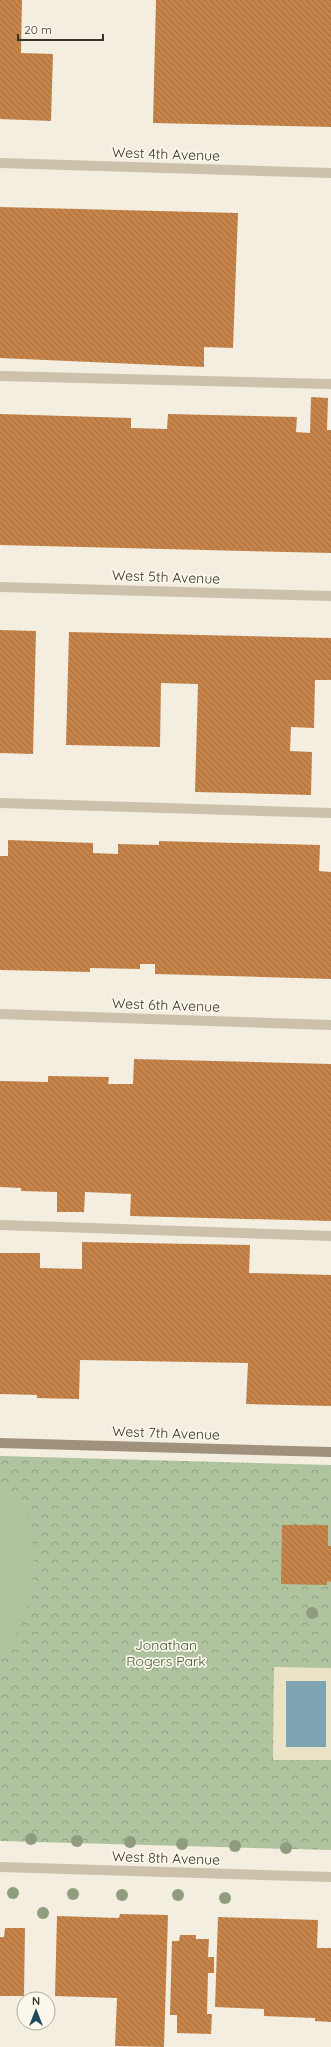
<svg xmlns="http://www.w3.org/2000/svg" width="331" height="2047" font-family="Quicksand,sans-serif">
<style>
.forest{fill:url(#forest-crowns)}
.pitch{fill:#afc39f}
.plaza{fill:#ebe3c7}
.water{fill:#7ea4b1}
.building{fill:url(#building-back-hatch)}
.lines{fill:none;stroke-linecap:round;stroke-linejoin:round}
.lane{stroke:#ccc1ab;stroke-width:10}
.street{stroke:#ccc1ab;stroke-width:10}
.secondary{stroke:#a0917c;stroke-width:10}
.tree{fill:#909c7e}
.labels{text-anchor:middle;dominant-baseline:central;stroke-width:3.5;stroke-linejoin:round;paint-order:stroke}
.street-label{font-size:14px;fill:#3a332a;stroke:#fbf7ed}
.park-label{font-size:14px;fill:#3f582e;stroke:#fbf7ed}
</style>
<defs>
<pattern id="forest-crowns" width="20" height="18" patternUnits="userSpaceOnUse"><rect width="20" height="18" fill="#afc39f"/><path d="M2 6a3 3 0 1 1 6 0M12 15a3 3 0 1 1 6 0" fill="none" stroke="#8f9f82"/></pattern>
<pattern id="building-back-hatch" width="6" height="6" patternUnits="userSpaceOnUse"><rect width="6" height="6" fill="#c6844b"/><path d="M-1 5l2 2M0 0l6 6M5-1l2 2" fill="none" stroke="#a26d3f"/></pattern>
</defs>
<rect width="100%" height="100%" fill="#f3eee0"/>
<path class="forest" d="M 0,1456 L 331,1465 L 331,1850 L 0,1841 Z"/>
<path class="pitch" d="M 0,1492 L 20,1493 C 42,1550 39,1609 0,1659 Z"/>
<path class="plaza" d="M 274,1667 L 331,1668 L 331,1760 L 273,1760 Z"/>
<rect class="water" x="286" y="1681" width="40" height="66"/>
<g class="building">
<path d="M 0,0 L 22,0 L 21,53 L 53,54 L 51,121 L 0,119 Z"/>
<path d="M 156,0 L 331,0 L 331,127 L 153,123 Z"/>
<path d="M 0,207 L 238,213 L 233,348 L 204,347 L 204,367 L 0,358 Z"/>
<path d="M 311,397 L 328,398 L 327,430 L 331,430 L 331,553 L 0,545 L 0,414 L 131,418 L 131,428 L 167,429 L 168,414 L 297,417 L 296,432 L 310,433 Z"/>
<path d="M 0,630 L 36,631 L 33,754 L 0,753 Z"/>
<path d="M 69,632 L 331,638 L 331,680 L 315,680 L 314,728 L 291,727 L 290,751 L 312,752 L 311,795 L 195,792 L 198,684 L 161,683 L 160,747 L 66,745 Z"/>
<path d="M 8,840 L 93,843 L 93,853 L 118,854 L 118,844 L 159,845 L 159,841 L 320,845 L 319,871 L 331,872 L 331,979 L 155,974 L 155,964 L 140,964 L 140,969 L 90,968 L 90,972 L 0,970 L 0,856 L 8,856 Z"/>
<path d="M 134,1059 L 331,1064 L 331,1221 L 130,1216 L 131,1194 L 85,1192 L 84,1212 L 57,1212 L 57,1192 L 21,1191 L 21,1188 L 0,1187 L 0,1081 L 48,1082 L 48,1076 L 109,1077 L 108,1084 L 133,1084 Z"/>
<path d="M 82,1242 L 250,1245 L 249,1273 L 331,1275 L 331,1406 L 246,1404 L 248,1363 L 80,1360 L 79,1399 L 37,1398 L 37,1395 L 0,1394 L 0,1253 L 40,1253 L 40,1268 L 82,1269 Z"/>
<path d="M 282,1525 L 328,1525 L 328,1546 L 331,1546 L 331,1582 L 327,1581 L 327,1585 L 281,1584 Z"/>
<path d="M 120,1914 L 168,1915 L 164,2047 L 115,2046 L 117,1998 L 55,1996 L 57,1916 L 119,1918 Z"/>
<path d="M 218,1917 L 318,1920 L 317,1948 L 331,1948 L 331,2022 L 315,2021 L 315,2018 L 264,2016 L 264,2009 L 215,2007 Z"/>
<path d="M 5,1928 L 25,1928 L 24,1996 L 0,1996 L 0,1937 L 4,1937 Z"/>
<path d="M 180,1935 L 196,1935 L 196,1939 L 209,1939 L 208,1957 L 214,1957 L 214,1973 L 208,1973 L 207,2014 L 212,2014 L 211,2034 L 177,2033 L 177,2015 L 170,2015 L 172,1941 L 179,1941 Z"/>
</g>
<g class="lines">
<g class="lane">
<path d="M 0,376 L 331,384"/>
<path d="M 0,803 L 331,813"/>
<path d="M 0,1225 L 331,1236"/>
</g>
<g class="street">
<path d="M 0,163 L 331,173"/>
<path d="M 0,587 L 331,596"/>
<path d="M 0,1014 L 331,1025"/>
<path d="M 0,1867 L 331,1877"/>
</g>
<path class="secondary" d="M 0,1443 L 331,1452"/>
</g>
<g class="tree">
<circle cx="312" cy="1613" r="6"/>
<circle cx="31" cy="1839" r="6"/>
<circle cx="77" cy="1841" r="6"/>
<circle cx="130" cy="1842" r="6"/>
<circle cx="182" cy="1844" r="6"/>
<circle cx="235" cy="1846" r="6"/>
<circle cx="286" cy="1848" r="6"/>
<circle cx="13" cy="1893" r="6"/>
<circle cx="73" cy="1894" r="6"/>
<circle cx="122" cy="1895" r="6"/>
<circle cx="178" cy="1895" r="6"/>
<circle cx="225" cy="1898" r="6"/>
<circle cx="43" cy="1913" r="6"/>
</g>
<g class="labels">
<g class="street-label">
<text transform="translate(166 154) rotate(2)">West 4th Avenue</text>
<text transform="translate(166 577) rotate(2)">West 5th Avenue</text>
<text transform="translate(166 1005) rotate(2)">West 6th Avenue</text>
<text transform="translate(166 1433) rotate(2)">West 7th Avenue</text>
<text transform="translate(166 1858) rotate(2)">West 8th Avenue</text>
</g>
<g class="park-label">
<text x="166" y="1645">Jonathan<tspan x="166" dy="16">Rogers Park</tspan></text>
</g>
</g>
<g transform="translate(36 2011)"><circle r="19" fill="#fbf7ed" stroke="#aea99f"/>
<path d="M0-3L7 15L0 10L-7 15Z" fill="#1f4b5c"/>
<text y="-6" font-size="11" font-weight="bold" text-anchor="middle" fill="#3a332a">N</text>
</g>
<path d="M18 34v6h85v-6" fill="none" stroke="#3a332a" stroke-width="2"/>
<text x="24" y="34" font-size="12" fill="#3a332a" stroke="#fbf7ed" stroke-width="3" paint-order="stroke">20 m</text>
</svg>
